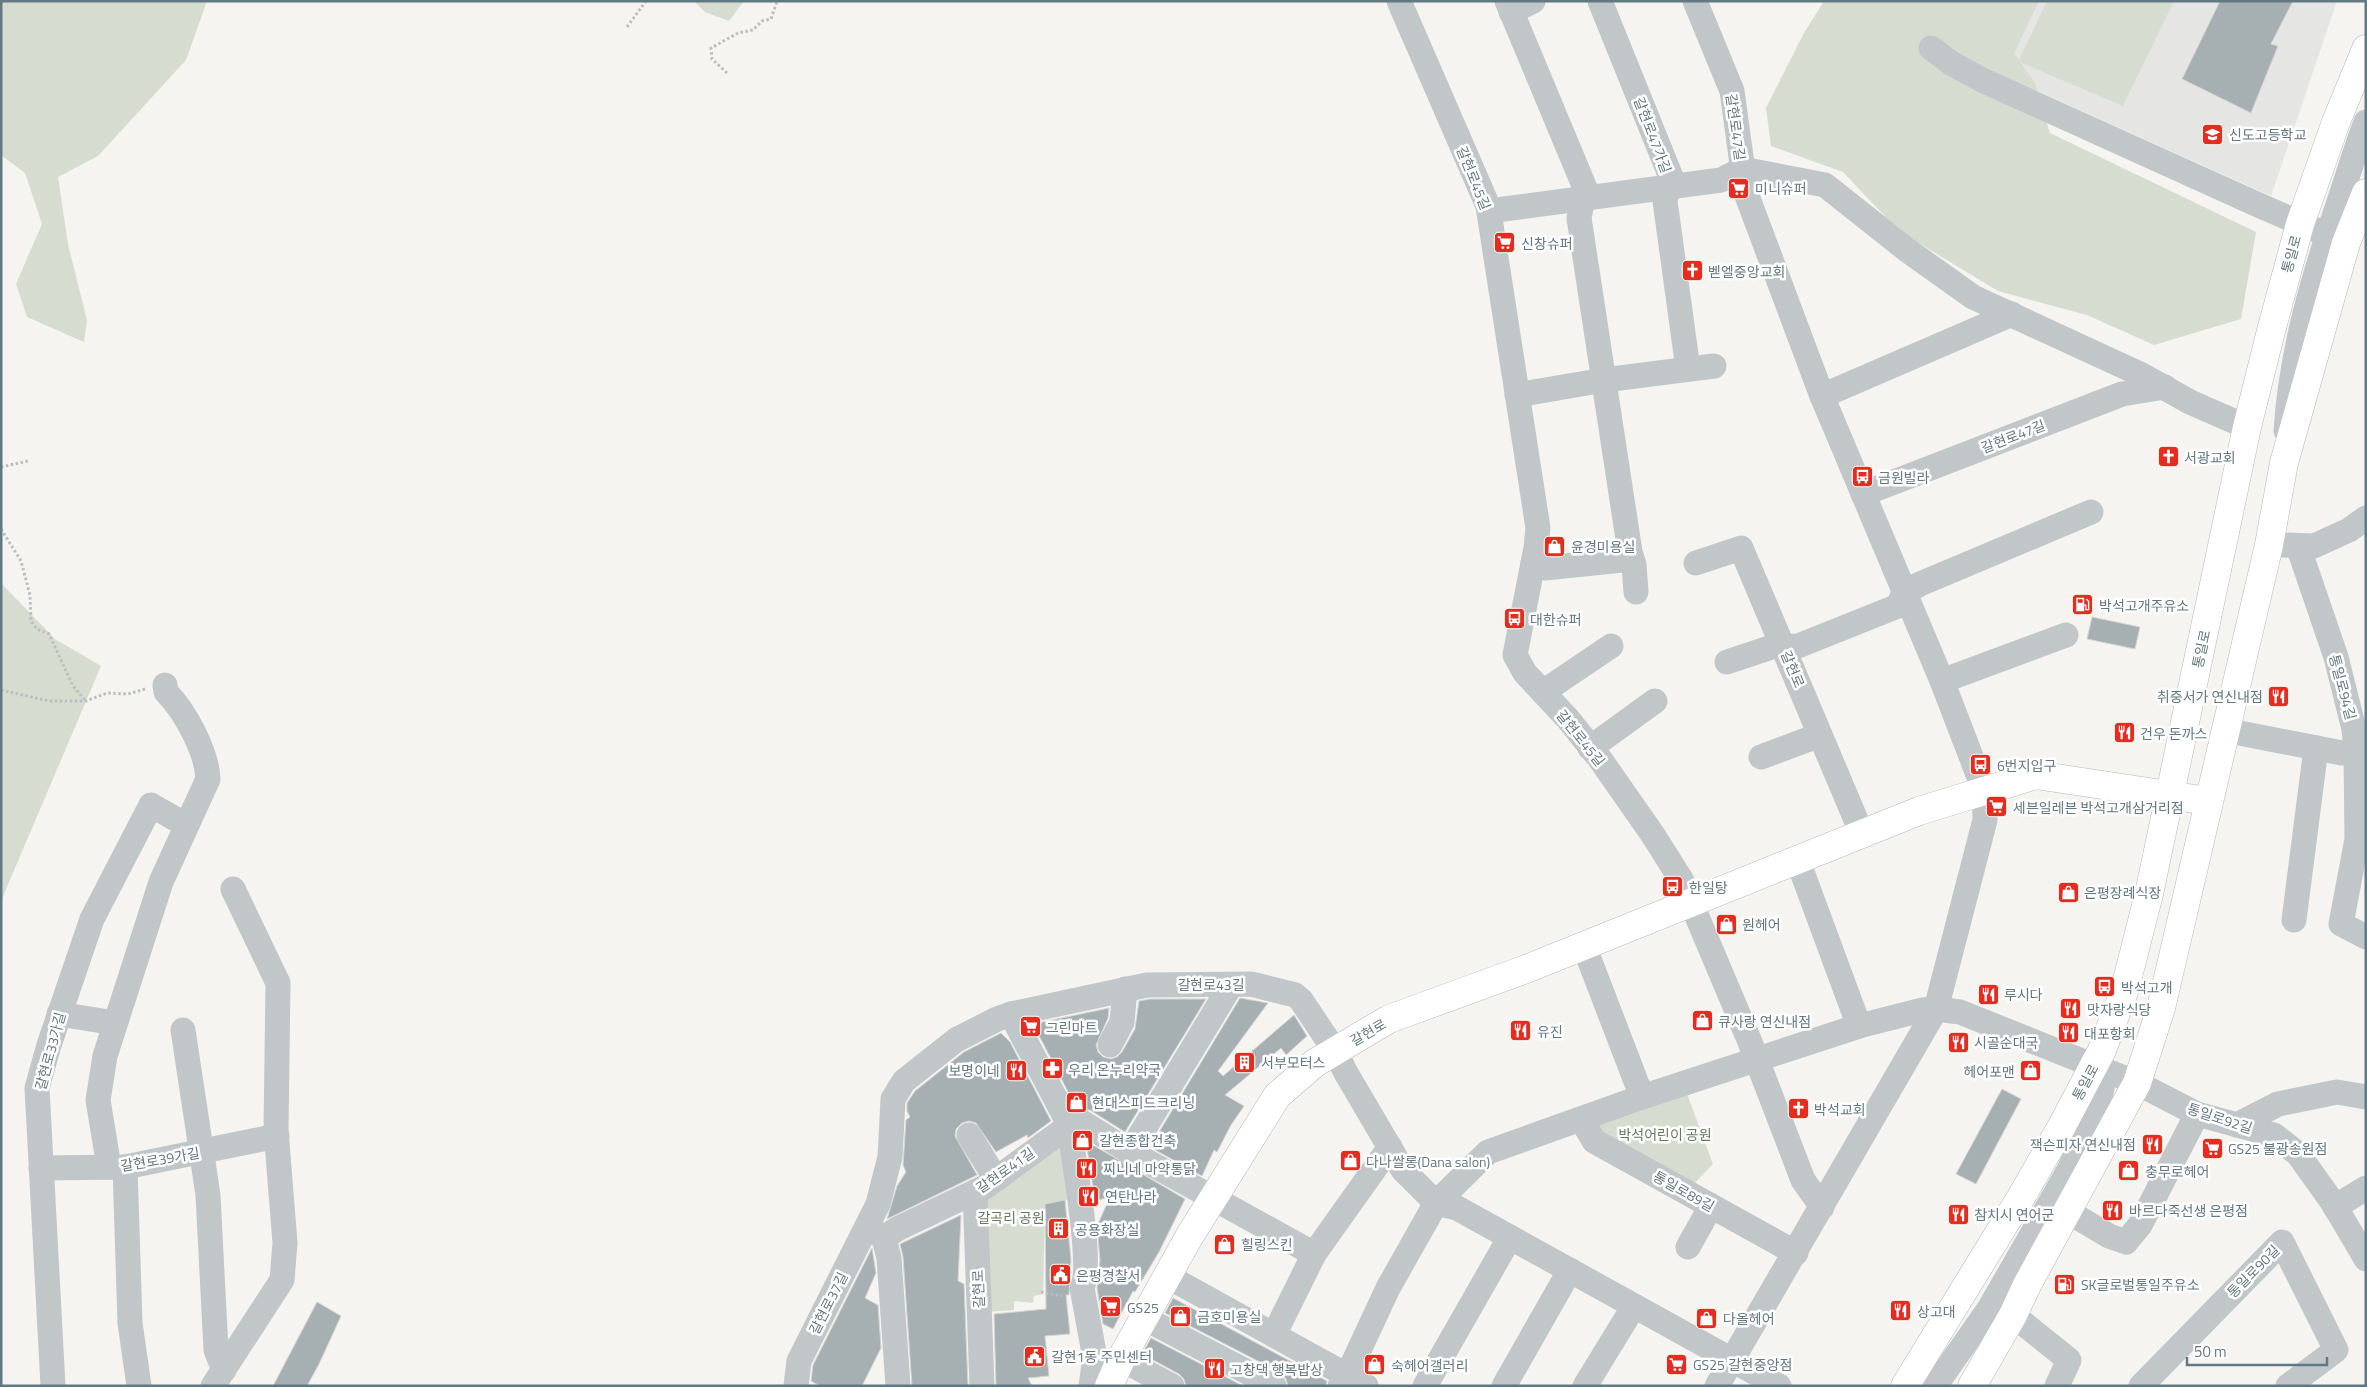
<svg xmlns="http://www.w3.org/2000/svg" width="2367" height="1387" font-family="'Titillium Web','Noto Sans KR',sans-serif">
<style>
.built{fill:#e5e5e4}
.green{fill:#d7dcd1}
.building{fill:#a6b0b3;stroke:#d6d5d3}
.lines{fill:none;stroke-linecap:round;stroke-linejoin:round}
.major-casing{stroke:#b2b8ba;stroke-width:29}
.path{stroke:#bbbebf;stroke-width:3;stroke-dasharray:2.5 2.5;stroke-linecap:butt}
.minor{stroke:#c1c6c8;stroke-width:25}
.major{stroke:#fff;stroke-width:28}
.labels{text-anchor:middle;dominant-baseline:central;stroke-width:5;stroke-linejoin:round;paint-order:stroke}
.street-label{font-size:14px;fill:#637982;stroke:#fff}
.poi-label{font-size:14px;fill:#637982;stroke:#fff;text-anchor:start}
.park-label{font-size:14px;fill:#6a7962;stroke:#fff}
</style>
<rect width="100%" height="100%" fill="#f5f4f0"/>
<path class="built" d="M 2031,1 L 2337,1 L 2271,196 L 1997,73 Z"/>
<g class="green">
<path d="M 1,1 L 207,1 L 186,60 L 98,156 L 58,177 L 68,244 L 87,320 L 84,342 L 27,317 L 16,284 L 42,224 L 25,173 L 1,155 Z"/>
<path d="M 694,1 L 744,1 L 729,21 L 705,12 Z"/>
<path d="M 1824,1 L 2039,1 L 2014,53 L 2019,60 L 2047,1 L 2174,1 L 2123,106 L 2020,62 L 2035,83 L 2050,133 L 2256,232 L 2241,319 L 2154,345 L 2087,315 L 1998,291 L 1899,231 L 1843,172 L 1771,146 L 1766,108 L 1804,33 Z"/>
<path d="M 1,583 L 55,639 L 101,666 L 1,901 Z"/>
<path d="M 1686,1091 L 1713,1164 L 1691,1187 L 1601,1137 L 1592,1121 Z"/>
<path d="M 1062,1143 L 1069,1199 L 1045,1204 L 1043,1294 L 1034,1296 L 1033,1303 L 1014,1301 L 1014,1310 L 985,1312 L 987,1189 Z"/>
</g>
<g class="building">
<path d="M 2220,1 L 2293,1 L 2271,44 L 2278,46 L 2251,113 L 2182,79 Z"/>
<path d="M 2092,617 L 2140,627 L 2135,649 L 2087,639 Z"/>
<path d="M 1240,998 L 1268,1003 L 1218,1071 L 1223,1076 L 1294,1015 L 1307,1036 L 1286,1055 L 1281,1048 L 1225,1095 L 1244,1106 L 1231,1125 L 1217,1152 L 1214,1150 L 1202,1176 L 1150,1147 Z"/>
<path d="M 1150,999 L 1206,999 L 1125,1132 L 1090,1110 L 1077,1109 L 1033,1024 L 1109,1008 L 1108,1018 L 1096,1045 L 1098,1052 L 1103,1057 L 1111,1059 L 1117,1057 L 1122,1052 L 1135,1029 L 1139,1001 Z"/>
<path d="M 1001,1033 L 1010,1042 L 1051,1121 L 1028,1138 L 1027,1135 L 996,1152 L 976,1123 L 969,1121 L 962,1123 L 956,1129 L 955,1136 L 977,1175 L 887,1219 L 897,1186 L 906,1172 L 903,1165 L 906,1120 L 910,1117 L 907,1111 L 907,1103 L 915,1091 L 964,1052 Z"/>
<path d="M 2002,1089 L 2021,1099 L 1976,1184 L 1956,1174 Z"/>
<path d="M 1086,1141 L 1185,1199 L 1159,1252 L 1135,1292 L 1133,1291 L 1113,1329 L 1103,1324 L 1097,1288 L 1100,1260 L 1097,1226 L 1110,1197 L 1095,1201 Z"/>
<path d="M 1065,1200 L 1071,1260 L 1069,1295 L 1066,1295 L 1070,1334 L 1045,1336 L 1049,1376 L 1028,1378 L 1032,1386 L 996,1386 L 994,1314 L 1046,1309 L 1045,1204 Z"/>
<path d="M 961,1215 L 958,1281 L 964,1284 L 968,1386 L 912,1386 L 903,1257 L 900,1244 Z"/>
<path d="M 872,1248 L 876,1273 L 865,1298 L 878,1305 L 881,1348 L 862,1386 L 820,1386 L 811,1381 L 813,1365 Z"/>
<path d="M 1173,1298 L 1327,1381 L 1326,1386 L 1288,1386 L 1286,1379 L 1281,1373 L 1165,1313 Z"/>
<path d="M 317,1302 L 341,1316 L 319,1364 L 307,1386 L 273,1386 Z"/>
<path d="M 1151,1338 L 1243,1386 L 1186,1386 L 1184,1379 L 1179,1374 L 1142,1354 Z"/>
</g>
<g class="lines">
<defs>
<g id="major">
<path d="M 1109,1386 L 1121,1359 L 1189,1237 L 1277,1096 L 1315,1063 L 1389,1019 L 1526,969 L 1919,811 L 2036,775 L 2208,801"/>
<path d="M 1905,1386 L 2020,1199 L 2062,1126 L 2102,1050 L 2124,992 L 2149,894 L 2247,427 L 2271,331 L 2300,224 L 2336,122 L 2366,49"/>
<path d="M 1972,1386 L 2013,1315 L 2027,1285 L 2137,1083 L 2161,1008 L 2269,545 L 2284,463 L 2346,243 L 2366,193"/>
</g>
</defs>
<use href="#major" class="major-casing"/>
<g class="path">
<path d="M 627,27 L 646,1"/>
<path d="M 727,73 L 712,59 L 711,48 L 738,33 L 753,30 L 762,21 L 771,19 L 777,1"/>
<path d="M 1,467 L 28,461"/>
<path d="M 1,529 L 21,561 L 30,595 L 31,621 L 37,629 L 49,634 L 73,686 L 86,701"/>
<path d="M 1,690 L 49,701 L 86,701 L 107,693 L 128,694 L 145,689"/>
<path d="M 1041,1292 L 1062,1296"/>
</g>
<g class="minor">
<path d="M 1399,1 L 1488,206 L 1538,528 L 1536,548 L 1515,655 L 1525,673 L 1568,719 L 1600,759 L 1653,835 L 1682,881 L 1750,1042 L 1803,1180 L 1822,1207"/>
<path d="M 1507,1 L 1585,188 L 1579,218 L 1630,552 L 1634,565 L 1636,592"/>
<path d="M 1600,1 L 1671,177 L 1665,201 L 1688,369"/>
<path d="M 1695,1 L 1732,91 L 1746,193 L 1822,396 L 1942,681 L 1984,790 L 1985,820 L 1936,1009 L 1717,1386"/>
<path d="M 1511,12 L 1533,1"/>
<path d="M 1931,48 L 1951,63 L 1982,80 L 2254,203 L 2346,243"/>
<path d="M 1489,211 L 1721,180 L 1742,169 L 1825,185 L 1907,250 L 1973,297 L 2140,374 L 2190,402 L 2247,427"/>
<path d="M 1517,395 L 1604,380 L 1714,366"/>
<path d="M 1822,396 L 2012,314"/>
<path d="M 2286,431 C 2291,352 2313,277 2339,202 C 2348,175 2356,148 2366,122"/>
<path d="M 1863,494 L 2122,394 L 2165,387"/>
<path d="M 2283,545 L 2314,546 L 2349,530 L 2366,518"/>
<path d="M 2298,546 L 2336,657 L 2354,729 L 2356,752 L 2357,839 L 2341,924 L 2366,937"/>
<path d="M 1696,563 L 1741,548 L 1862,834"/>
<path d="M 1533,564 L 1545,568 L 1632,559"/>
<path d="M 1727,662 L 1772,647 L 1798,646 L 1898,606 L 1904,593 L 1920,584 L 2091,512"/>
<path d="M 1942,681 L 2066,635"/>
<path d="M 1543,692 L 1611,646"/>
<path d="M 2224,730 L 2342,753 L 2356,752"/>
<path d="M 1590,748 L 1655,701"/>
<path d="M 1761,757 L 1820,735"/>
<path d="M 1798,861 L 1859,1026"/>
<path d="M 2294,920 L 2316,748"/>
<path d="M 1584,946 L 1642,1097"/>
<path d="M 59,1014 L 115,1023"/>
<path d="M 1011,1014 L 1072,1130 L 1071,1139 C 1075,1168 1093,1267 1082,1288 L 1095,1358 L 1091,1386"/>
<path d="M 183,1030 L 208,1195 L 216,1350 L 224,1370"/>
<path d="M 1110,1045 L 1122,1022 L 1125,989"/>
<path d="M 1581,1119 L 1594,1141 L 1796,1253"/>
<path d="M 2237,1125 L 2278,1104 L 2337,1092 L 2366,1097"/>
<path d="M 1072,1130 L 1082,1122 L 1130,1152 L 1314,1254"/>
<path d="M 969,1135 L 996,1179"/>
<path d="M 1130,1152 L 1231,985"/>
<path d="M 109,1167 L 98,1100 L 105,1056 L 161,882 L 208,779 C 207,752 185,711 166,692 L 165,685"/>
<path d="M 125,1167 L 130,1323 L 139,1386"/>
<path d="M 41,1168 L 125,1167 L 277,1136"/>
<path d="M 975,1192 L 982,1386"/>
<path d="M 2335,1207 L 2366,1188"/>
<path d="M 2067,1211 L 2109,1236 L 2126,1242 L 2140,1225 L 2197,1114"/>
<path d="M 871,1229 L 884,1238 L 889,1258 L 898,1386"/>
<path d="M 884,1238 L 897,1229 L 985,1187 L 1070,1125"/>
<path d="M 1688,1247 L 1711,1206"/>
<path d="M 1167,1276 L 1366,1386"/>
<path d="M 2013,1315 L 2069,1360 L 2057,1386"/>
<path d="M 1144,1318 L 1274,1386"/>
<path d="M 1274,1335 L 1314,1254 L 1390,1147"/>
<path d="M 1121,1359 L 1172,1386"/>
<path d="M 53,1386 L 37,1088 L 49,1045 L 92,919 L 151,805 L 186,825"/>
<path d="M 213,1386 L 282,1280 L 285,1243 L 276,1130 L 278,983 L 233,889"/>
<path d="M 796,1386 L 799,1361 L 878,1204 L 890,1157 L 893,1099 L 904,1081 L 956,1040 L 997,1019 L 1011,1014 L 1147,985 L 1251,984 L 1295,995 L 1301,1000 L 1335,1051 L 1346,1073 L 1403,1170 L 1436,1203 L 1457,1208 L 1779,1386"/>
<path d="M 1340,1386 L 1347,1376 L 1388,1288 L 1436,1203 L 1488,1152 L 1642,1097 L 1859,1026 L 1922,1010 L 1936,1009 L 1960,1012 L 2137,1083 L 2197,1114 L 2274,1135 L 2298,1154 L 2333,1203 L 2366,1259"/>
<path d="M 1425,1386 L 1510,1237"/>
<path d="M 1504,1386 L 1570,1270"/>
<path d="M 1585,1386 L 1634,1306"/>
<path d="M 1935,1386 L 1989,1309 L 2069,1170 L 2098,1107 L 2102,1088 L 2093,1067"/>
<path d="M 2141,1386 L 2282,1242 L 2336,1350 L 2288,1386"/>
</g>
<use href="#major" class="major"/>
</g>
<defs>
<symbol id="school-square" viewBox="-11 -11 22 22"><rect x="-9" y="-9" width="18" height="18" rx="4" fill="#e72b1e" stroke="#fff"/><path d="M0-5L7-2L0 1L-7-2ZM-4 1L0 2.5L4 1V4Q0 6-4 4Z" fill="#fff"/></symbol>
<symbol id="supermarket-square" viewBox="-11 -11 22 22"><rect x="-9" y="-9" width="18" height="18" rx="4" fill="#e72b1e" stroke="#fff"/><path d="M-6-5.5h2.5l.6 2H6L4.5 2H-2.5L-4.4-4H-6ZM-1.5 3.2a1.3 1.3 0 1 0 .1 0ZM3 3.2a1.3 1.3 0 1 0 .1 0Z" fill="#fff"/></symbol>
<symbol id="church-square" viewBox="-11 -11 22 22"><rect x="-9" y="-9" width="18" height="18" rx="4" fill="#e72b1e" stroke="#fff"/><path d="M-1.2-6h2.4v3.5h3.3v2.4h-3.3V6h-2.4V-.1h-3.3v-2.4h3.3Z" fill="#fff"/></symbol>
<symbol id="bus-square" viewBox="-11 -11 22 22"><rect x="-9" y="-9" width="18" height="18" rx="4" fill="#e72b1e" stroke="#fff"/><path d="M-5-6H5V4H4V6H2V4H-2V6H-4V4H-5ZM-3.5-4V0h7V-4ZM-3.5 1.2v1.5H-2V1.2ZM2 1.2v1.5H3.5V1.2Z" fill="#fff"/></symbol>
<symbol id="shop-square" viewBox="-11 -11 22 22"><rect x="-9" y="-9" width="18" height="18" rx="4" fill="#e72b1e" stroke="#fff"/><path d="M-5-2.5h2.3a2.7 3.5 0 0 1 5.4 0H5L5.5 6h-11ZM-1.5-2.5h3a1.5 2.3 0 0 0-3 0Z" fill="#fff"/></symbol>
<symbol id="fuel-square" viewBox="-11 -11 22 22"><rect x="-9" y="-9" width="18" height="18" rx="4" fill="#e72b1e" stroke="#fff"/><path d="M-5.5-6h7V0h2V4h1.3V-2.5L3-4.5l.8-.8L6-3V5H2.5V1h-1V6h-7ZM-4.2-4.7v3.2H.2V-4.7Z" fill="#fff"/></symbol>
<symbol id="restaurant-square" viewBox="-11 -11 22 22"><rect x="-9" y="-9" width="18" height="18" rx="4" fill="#e72b1e" stroke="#fff"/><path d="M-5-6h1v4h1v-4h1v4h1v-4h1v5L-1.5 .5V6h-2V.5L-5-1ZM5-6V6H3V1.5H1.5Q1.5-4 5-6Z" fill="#fff"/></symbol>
<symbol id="building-square" viewBox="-11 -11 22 22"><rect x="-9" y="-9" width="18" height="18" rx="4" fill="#e72b1e" stroke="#fff"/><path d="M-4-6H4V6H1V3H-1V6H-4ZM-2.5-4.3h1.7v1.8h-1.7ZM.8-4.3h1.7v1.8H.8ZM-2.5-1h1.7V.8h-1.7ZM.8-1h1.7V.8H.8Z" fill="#fff"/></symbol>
<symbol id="pharmacy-square" viewBox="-11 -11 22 22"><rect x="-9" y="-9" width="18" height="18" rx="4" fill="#e72b1e" stroke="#fff"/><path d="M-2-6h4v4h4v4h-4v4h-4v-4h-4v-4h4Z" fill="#fff"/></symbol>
<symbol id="civic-square" viewBox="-11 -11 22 22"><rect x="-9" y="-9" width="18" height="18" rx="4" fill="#e72b1e" stroke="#fff"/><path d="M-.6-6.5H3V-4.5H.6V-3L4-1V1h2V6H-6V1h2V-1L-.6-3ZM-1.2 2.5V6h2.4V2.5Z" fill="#fff"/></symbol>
</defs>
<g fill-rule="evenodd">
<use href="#school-square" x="2200" y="122" width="25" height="25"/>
<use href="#supermarket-square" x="1726" y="176" width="25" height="25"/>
<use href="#supermarket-square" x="1492" y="230" width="25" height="25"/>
<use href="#church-square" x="1680" y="258" width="25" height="25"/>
<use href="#church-square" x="2156" y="444" width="25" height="25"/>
<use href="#bus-square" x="1850" y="464" width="25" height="25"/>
<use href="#shop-square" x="1542" y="534" width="25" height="25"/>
<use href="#fuel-square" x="2070" y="592" width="25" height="25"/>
<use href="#bus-square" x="1502" y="606" width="25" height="25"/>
<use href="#restaurant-square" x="2266" y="684" width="25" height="25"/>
<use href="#restaurant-square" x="2112" y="720" width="25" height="25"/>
<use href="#bus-square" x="1968" y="752" width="25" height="25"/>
<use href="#supermarket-square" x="1984" y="794" width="25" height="25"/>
<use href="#bus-square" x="1660" y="874" width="25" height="25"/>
<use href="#shop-square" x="2056" y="880" width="25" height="25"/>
<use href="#shop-square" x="1714" y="912" width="25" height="25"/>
<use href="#bus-square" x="2092" y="974" width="25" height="25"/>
<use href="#restaurant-square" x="1976" y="982" width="25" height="25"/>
<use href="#restaurant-square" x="2058" y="996" width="25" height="25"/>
<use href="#shop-square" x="1690" y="1008" width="25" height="25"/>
<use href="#supermarket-square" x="1018" y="1014" width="25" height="25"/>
<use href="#restaurant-square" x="1508" y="1018" width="25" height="25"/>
<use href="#restaurant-square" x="2056" y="1020" width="25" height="25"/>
<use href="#restaurant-square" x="1946" y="1030" width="25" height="25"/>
<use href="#building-square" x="1232" y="1050" width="25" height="25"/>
<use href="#pharmacy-square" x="1040" y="1056" width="25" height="25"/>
<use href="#restaurant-square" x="1004" y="1058" width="25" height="25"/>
<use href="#shop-square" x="2018" y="1058" width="25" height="25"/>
<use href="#shop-square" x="1064" y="1090" width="25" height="25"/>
<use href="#church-square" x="1786" y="1096" width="25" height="25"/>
<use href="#shop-square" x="1070" y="1128" width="25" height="25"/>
<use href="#restaurant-square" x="2140" y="1132" width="25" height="25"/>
<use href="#supermarket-square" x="2200" y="1136" width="25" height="25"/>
<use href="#shop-square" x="1338" y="1148" width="25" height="25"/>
<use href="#restaurant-square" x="1074" y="1156" width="25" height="25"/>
<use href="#shop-square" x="2116" y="1158" width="25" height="25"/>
<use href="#restaurant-square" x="1076" y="1184" width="25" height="25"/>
<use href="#restaurant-square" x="2100" y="1198" width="25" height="25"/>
<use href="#restaurant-square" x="1946" y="1202" width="25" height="25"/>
<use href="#building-square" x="1046" y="1216" width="25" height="25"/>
<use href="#shop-square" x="1212" y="1232" width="25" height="25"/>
<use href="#civic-square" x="1048" y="1262" width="25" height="25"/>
<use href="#fuel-square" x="2052" y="1272" width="25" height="25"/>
<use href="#supermarket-square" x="1098" y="1294" width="25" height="25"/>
<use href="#restaurant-square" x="1888" y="1298" width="25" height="25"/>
<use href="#shop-square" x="1168" y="1304" width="25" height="25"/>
<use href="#shop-square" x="1694" y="1306" width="25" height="25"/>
<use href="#civic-square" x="1022" y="1344" width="25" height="25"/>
<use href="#supermarket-square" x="1664" y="1352" width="25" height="25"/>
<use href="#shop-square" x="1362" y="1352" width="25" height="25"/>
<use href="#restaurant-square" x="1202" y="1356" width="25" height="25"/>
</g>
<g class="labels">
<g class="street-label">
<text transform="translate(1736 127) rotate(82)">갈현로47길</text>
<text transform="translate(1653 135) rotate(69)">갈현로47가길</text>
<text transform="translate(1474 178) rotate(68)">갈현로45길</text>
<text transform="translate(2291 254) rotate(-75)">통일로</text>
<text transform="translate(2013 436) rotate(-21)">갈현로47길</text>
<text transform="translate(2201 649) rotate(-78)">통일로</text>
<text transform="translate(1793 669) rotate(67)">갈현로</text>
<text transform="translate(2343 687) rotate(75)">통일로94길</text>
<text transform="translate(1581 738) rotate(51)">갈현로45길</text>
<text x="1211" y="984">갈현로43길</text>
<text transform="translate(1368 1032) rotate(-30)">갈현로</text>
<text transform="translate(50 1051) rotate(-75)">갈현로33가길</text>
<text transform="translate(2085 1082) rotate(-62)">통일로</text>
<text transform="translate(2220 1118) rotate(18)">통일로92길</text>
<text transform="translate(160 1159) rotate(-10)">갈현로39가길</text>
<text transform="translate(1005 1170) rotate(-35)">갈현로41길</text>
<text transform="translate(1684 1191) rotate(29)">통일로89길</text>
<text transform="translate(2253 1271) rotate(-45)">통일로90길</text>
<text transform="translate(978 1289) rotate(-92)">갈현로</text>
<text transform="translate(828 1303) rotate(-63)">갈현로37길</text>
</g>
<g class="poi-label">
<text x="2229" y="134">신도고등학교</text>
<text x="1755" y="188">미니슈퍼</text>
<text x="1521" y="243">신창슈퍼</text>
<text x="1708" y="271">벧엘중앙교회</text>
<text x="2184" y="457">서광교회</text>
<text x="1878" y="477">금원빌라</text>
<text x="1571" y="546">윤경미용실</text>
<text x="2099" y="605">박석고개주유소</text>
<text x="1530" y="619">대한슈퍼</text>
<text x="2263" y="696" text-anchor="end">취중서가 연신내점</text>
<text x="2140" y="733">건우 돈까스</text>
<text x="1997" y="765">6번지입구</text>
<text x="2013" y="807">세븐일레븐 박석고개삼거리점</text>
<text x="1689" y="887">한일탕</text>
<text x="2084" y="892">은평장례식장</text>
<text x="1742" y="924">원헤어</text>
<text x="2121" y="987">박석고개</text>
<text x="2004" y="994">루시다</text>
<text x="2087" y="1009">맛자랑식당</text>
<text x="1718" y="1021">큐사랑 연신내점</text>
<text x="1046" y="1027">그린마트</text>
<text x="1537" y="1031">유진</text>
<text x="2084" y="1033">대포항회</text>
<text x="1974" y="1042">시골순대국</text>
<text x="1261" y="1062">서부모터스</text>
<text x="1068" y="1069">우리 온누리약국</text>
<text x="1000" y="1070" text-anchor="end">보명이네</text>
<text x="2015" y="1071" text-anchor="end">헤어포맨</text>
<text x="1092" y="1102">현대스피드크리닝</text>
<text x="1814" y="1109">박석교회</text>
<text x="1099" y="1140">갈현종합건축</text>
<text x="2136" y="1144" text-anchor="end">잭슨피자 연신내점</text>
<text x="2228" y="1148">GS25 불광송원점</text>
<text x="1366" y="1161">다나쌀롱(Dana salon)</text>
<text x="1103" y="1168">찌니네 마약통닭</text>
<text x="2145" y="1171">충무로헤어</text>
<text x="1105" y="1196">연탄나라</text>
<text x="2129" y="1210">바르다죽선생 은평점</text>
<text x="1974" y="1214">참치시 연어군</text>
<text x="1075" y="1229">공용화장실</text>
<text x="1241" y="1244">힐링스킨</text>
<text x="1076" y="1275">은평경찰서</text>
<text x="2081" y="1284">SK글로벌통일주유소</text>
<text x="1127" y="1307">GS25</text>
<text x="1917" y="1311">상고대</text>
<text x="1197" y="1316">금호미용실</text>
<text x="1723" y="1318">다올헤어</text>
<text x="1051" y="1356">갈현1동 주민센터</text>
<text x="1693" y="1364">GS25 갈현중앙점</text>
<text x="1391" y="1365">숙헤어갤러리</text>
<text x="1230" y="1369">고창댁 행복밥상</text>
</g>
<g class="park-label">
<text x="1665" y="1134">박석어린이 공원</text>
<text x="1011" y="1217">갈곡리 공원</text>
</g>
</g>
<rect width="2367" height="1387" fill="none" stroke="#637982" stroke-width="5"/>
<path d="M2187 1357v8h140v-8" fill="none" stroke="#637982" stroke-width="2.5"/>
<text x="2194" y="1357" font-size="15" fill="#637982" stroke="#ffffff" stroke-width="4" paint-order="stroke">50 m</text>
</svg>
